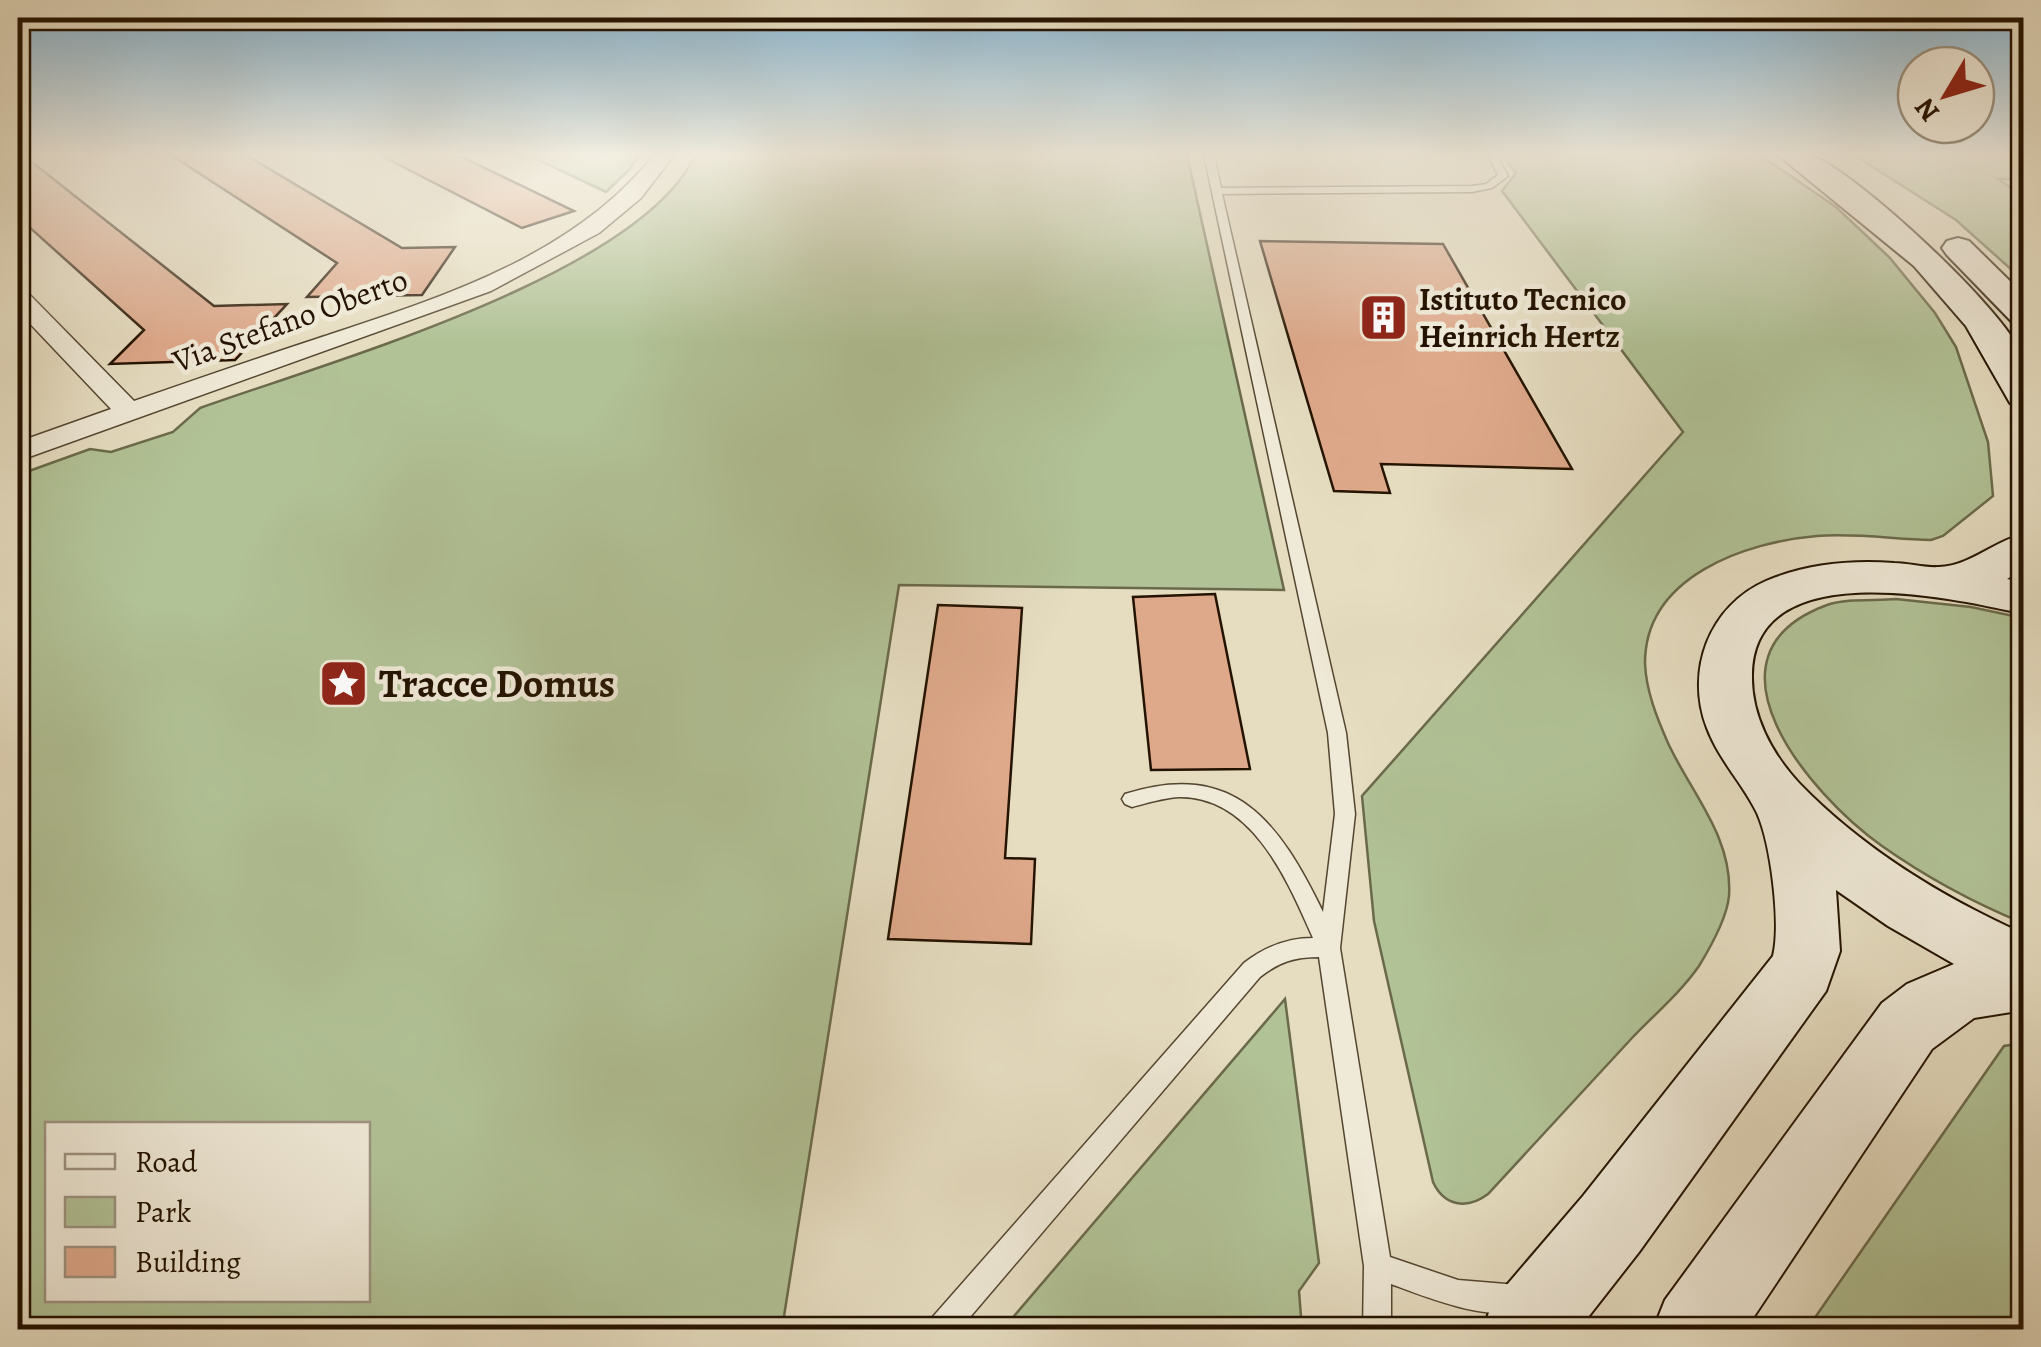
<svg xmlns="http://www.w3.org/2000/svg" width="2041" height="1347" font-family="Alegreya,serif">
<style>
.green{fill:#b1c296;stroke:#6a6a4b;stroke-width:2.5;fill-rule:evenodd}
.building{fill:#dea98b;stroke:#241300;stroke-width:2.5}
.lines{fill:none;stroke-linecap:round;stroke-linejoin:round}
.lane-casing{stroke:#544630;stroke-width:3}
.street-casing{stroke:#544630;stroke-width:3}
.secondary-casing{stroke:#241300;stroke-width:4}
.lane{fill:#efe9d7;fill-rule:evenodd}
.street{fill:#efe9d7;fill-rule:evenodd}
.secondary{fill:#efe9d7;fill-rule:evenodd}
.labels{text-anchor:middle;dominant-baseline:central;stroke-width:9;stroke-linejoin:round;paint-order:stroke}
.far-poi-label{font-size:32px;font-weight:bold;fill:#241300;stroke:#efe9d7;text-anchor:start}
.far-street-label{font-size:32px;fill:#241300;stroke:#efe9d7}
.poi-label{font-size:40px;font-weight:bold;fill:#241300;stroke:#efe9d7;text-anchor:start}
</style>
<rect width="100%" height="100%" fill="#e6ddc1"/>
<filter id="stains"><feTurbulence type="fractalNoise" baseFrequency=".002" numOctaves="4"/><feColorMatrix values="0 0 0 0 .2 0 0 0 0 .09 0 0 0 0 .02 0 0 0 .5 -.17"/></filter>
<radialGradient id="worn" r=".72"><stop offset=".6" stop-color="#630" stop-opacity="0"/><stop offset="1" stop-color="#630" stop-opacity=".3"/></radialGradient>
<g class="green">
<path d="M 528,155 L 639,155 L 629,170 L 606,192 Z"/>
<path d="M 695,155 L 1187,155 L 1284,590 L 899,585 L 782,1329 L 18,1329 L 18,475 L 90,449 L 111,452 L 173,432 L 200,408 C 322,364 641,275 695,155 ZM 368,1124 L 368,1300 L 48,1300 L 48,1124 Z"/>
<path d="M 1502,155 L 1760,155 L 1836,207 L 1890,258 L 1935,313 L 1956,347 L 1988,442 L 1993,496 L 1943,536 L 1931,540 C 1893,539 1855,533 1817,536 C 1746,542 1645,576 1645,663 C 1646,691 1657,718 1668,743 C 1691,793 1733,837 1729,896 C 1727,918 1710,948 1699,966 C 1681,992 1654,1015 1632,1038 C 1584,1090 1536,1142 1488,1194 C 1467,1210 1444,1206 1433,1182 L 1374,921 L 1362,796 L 1683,432 L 1502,191 L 1516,173 Z"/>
<path d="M 1854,155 L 2023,155 L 2023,180 L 1998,179 L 2023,196 L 2023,280 L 1956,220 Z"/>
<path d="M 1896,599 L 1971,607 L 2023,618 L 2023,923 C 1974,903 1926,877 1882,846 C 1810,795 1691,655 1827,605 C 1847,598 1875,601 1896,599 Z"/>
<path d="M 1285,999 L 1319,1263 L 1299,1291 L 1302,1329 L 1003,1329 Z"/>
<path d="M 2023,1043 L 2023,1329 L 1807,1329 L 2004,1046 Z"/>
</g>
<g class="building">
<path d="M 18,155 L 23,155 L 214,306 L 287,304 L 235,360 L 110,364 L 144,330 L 18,217 Z"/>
<path d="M 171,155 L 246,155 L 402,248 L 455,247 L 422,295 L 307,297 L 337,263 Z"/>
<path d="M 380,155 L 458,155 L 574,211 L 522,228 Z"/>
<path d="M 1260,241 L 1443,244 L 1572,469 L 1381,464 L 1390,493 L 1334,491 Z"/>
<path d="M 1215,594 L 1250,769 L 1151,770 L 1133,597 Z"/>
<path d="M 938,605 L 1022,608 L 1005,858 L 1035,859 L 1031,944 L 888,939 Z"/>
</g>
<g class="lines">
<defs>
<path id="lane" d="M 1204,155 L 1214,155 L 1221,188 L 1472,186 L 1486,184 L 1498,175 L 1488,155 L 1496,155 L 1508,176 L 1492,188 L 1472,192 L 1222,194 L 1346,733 L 1355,814 L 1340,948 L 1390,1257 L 1458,1280 L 1518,1285 L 1528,1289 L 1532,1299 L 1528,1309 C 1492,1324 1426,1297 1391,1284 L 1391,1330 L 1363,1330 L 1364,1266 L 1319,957 C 1295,957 1279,962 1260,977 L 959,1330 L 926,1330 L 930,1320 L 1244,963 C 1265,947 1287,938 1313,938 C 1288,882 1253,796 1179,797 C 1163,798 1147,803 1132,807 L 1125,804 L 1122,799 L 1125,794 C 1235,759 1279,822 1323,912 L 1335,814 L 1328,733 Z"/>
<path id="street" d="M 654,155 L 674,155 L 641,198 L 599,233 L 491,291 L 18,461 L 18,442 L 111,409 L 18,311 L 18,290 L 27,292 L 134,401 C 195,380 255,359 316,339 C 437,299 572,258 654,155 Z"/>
<g id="secondary">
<path d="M 1778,155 C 1787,155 1800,153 1809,155 C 1851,166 2014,318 2024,360 C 2027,374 2024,392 2024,407 L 2010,403 L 1966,326 L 1914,266 Z"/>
<path d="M 1958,238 L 1969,241 L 2024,295 L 2024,325 L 2012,322 L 1947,255 L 1942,248 L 1947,241 Z"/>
<path d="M 2024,534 L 2024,569 L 2007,579 L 2024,582 L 2024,614 C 1952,598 1753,553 1752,675 C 1751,715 1772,754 1799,783 C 1863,849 1940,896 2024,934 L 2024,1010 L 1974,1018 L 1932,1049 L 1745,1330 L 1653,1330 L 1665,1300 L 1882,1003 L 1907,984 L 1954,964 L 1888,926 L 1836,890 L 1840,951 L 1826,991 L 1639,1252 L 1578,1330 L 1482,1330 L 1494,1300 L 1583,1196 L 1773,956 C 1781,924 1771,844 1757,813 C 1743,784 1719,760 1707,728 C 1685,671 1709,606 1766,581 C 1806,564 1851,560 1894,563 C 1908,563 1924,568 1939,567 C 1970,566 1994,541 2024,534 Z"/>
</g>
</defs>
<use href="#lane" class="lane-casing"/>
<use href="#street" class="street-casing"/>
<use href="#secondary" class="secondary-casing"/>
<use href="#lane" class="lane"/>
<use href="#street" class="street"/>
<use href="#secondary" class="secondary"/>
</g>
<linearGradient id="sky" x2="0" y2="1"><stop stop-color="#87b7d5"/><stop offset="0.45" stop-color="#f4f0e3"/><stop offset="1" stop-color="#f4f0e3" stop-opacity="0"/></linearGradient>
<rect width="2041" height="343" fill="url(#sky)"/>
<defs>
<symbol id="building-square" viewBox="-11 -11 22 22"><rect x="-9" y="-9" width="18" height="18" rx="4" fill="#8f2418" stroke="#efe9d7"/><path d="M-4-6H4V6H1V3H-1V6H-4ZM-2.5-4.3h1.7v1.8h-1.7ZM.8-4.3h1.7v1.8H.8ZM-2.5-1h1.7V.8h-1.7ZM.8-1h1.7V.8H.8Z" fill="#fff"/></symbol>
<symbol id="sight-square" viewBox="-11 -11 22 22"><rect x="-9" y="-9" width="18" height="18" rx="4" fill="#8f2418" stroke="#efe9d7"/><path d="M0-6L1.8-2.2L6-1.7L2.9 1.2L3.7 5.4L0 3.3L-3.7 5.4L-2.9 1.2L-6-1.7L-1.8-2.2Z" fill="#fff"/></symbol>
</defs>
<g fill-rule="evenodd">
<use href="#building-square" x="1356" y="290" width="55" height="55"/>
<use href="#sight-square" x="316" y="656" width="55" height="55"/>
</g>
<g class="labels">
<g class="far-poi-label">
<text x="1419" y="299">Istituto Tecnico<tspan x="1419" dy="37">Heinrich Hertz</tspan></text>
</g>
<g class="far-street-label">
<text transform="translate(290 320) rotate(-20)">Via Stefano Oberto</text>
</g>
<g class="poi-label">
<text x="379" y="683">Tracce Domus</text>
</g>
</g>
<rect width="2041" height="1347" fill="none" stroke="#e6ddc1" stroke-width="60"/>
<rect x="20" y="20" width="2001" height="1307" fill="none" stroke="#241300" stroke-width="5"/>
<rect x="30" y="30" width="1981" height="1287" fill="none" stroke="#241300" stroke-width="2.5"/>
<rect x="45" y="1122" width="325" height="180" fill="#efe9d7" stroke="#9e9381" stroke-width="2.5"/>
<rect x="65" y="1154" width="50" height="15" fill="#efe9d7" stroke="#9e9381" stroke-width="2.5"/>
<text x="135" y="1172" font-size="30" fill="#241300">Road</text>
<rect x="65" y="1197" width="50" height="30" fill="#b1c296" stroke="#9e9381" stroke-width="2.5"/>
<text x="135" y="1222" font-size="30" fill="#241300">Park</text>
<rect x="65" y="1247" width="50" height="30" fill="#dea98b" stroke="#9e9381" stroke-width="2.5"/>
<text x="135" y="1272" font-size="30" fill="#241300">Building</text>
<g transform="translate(1946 95) rotate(232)"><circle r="48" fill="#efe9d7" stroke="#9e9381" stroke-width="2.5"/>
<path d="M0-8L18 38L0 25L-18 38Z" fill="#8f2418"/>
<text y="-15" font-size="28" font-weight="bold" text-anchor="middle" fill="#241300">N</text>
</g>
<rect width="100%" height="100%" filter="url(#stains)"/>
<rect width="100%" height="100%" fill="url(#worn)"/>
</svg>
